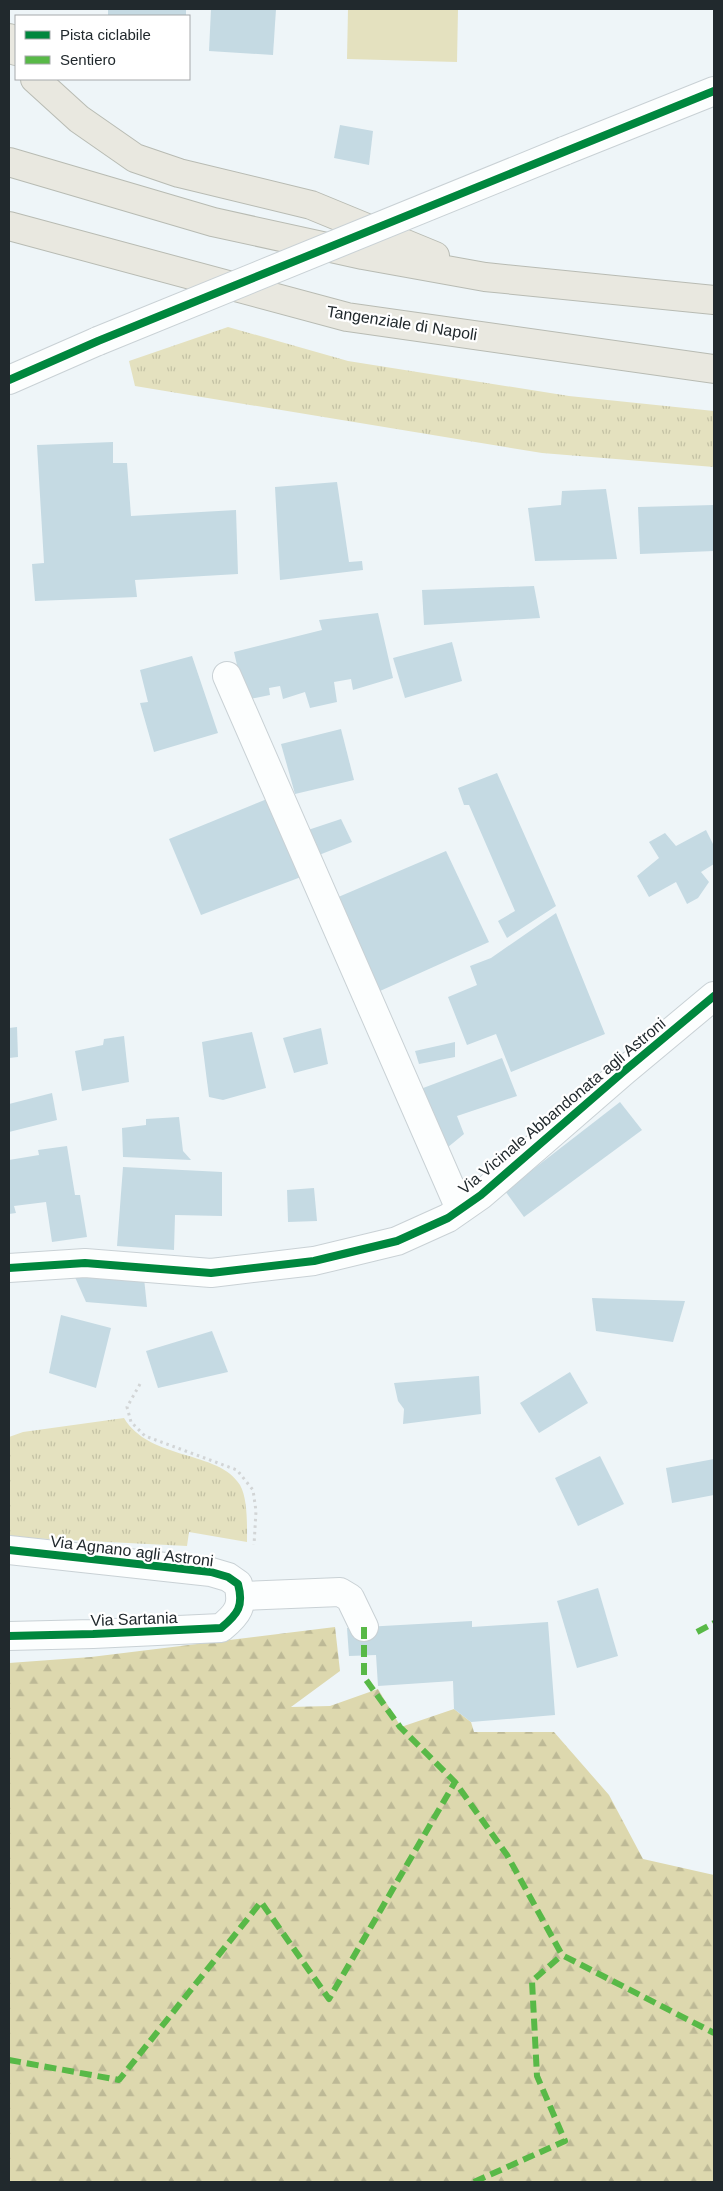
<svg xmlns="http://www.w3.org/2000/svg" width="723" height="2191" font-family="Arial,sans-serif">
<style>
.grass{fill:url(#grass-tufts)}
.forest{fill:url(#forest-firs)}
.green{fill:#e4e1bf}
.building{fill:#c5dae3}
.lines{fill:none;stroke-linecap:round;stroke-linejoin:round}
.minor-casing{stroke:#c9d1d5;stroke-width:30}
.highway-casing{stroke:#b8bbb3;stroke-width:30}
.path{stroke:#d2d5d6;stroke-width:3;stroke-dasharray:2.5 4;stroke-linecap:butt}
.minor{stroke:#fcfefe;stroke-width:28}
.highway{stroke:#e9e8e0;stroke-width:28}
.minor-bridge-casing{stroke:#c9d1d5;stroke-width:30;stroke-linecap:butt}
.minor-bridge{stroke:#fcfefe;stroke-width:28}
.quiet{stroke:#58b947;stroke-width:6;stroke-dasharray:12 6;stroke-linecap:butt}
.cycleway-casing{stroke:#fff;stroke-width:11}
.cycleway{stroke:#00873e;stroke-width:8}
.labels{text-anchor:middle;dominant-baseline:central;stroke-width:4.5;stroke-linejoin:round;paint-order:stroke}
.street-label{font-size:16px;fill:#21292d;stroke:#fff}
</style>
<defs>
<pattern id="grass-tufts" width="24" height="20" patternUnits="userSpaceOnUse" patternTransform="scale(1.25)"><rect width="24" height="20" fill="#e4e1bf"/><path d="M3 7l-1-3M5 7V3M7 7l1-3M15 17l-1-3M17 17v-4M19 17l1-3" fill="none" stroke="#c3c1a4"/></pattern>
<pattern id="forest-firs" width="22" height="20" patternUnits="userSpaceOnUse" patternTransform="scale(1.25)"><rect width="22" height="20" fill="#ddd8ae"/><path d="M5 1l3.5 6h-7zM16 11l3.5 6h-7z" fill="#bdb996"/></pattern>
</defs>
<rect width="100%" height="100%" fill="#eef5f8"/>
<g class="grass">
<path d="M 228,327 L 348,361 L 569,396 L 714,411 L 714,467 L 542,453 L 135,386 L 129,361 Z"/>
<path d="M 124,1418 C 150,1461 219,1450 240,1485 C 248,1499 247,1527 247,1542 L 189,1532 L 187,1546 L 9,1537 L 9,1437 L 23,1432 Z"/>
</g>
<path class="forest" d="M 335,1627 L 340,1671 L 291,1707 L 330,1706 L 378,1689 L 401,1727 L 454,1709 L 471,1722 L 474,1732 L 554,1732 L 609,1795 L 643,1859 L 714,1875 L 714,2182 L 9,2182 L 9,1663 L 91,1657 Z"/>
<path class="green" d="M 348,9 L 458,9 L 457,62 L 347,59 Z"/>
<g class="building">
<rect x="108" y="9" width="78" height="7"/>
<path d="M 211,9 L 276,9 L 273,55 L 209,51 Z"/>
<path d="M 340,125 L 373,131 L 369,165 L 334,158 Z"/>
<path d="M 113,442 L 113,463 L 127,463 L 131,516 L 236,510 L 238,574 L 135,580 L 137,597 L 35,601 L 32,564 L 44,563 L 37,445 Z"/>
<path d="M 337,482 L 349,562 L 362,561 L 363,570 L 280,580 L 275,487 Z"/>
<path d="M 606,489 L 617,559 L 535,561 L 528,508 L 561,505 L 562,491 Z"/>
<path d="M 714,505 L 714,551 L 640,554 L 638,507 Z"/>
<path d="M 534,586 L 540,618 L 424,625 L 422,590 Z"/>
<path d="M 378,613 L 393,678 L 353,690 L 351,679 L 334,682 L 337,702 L 310,708 L 305,692 L 283,699 L 280,686 L 269,688 L 270,695 L 245,700 L 234,652 L 322,630 L 319,620 Z"/>
<path d="M 452,642 L 462,681 L 405,698 L 393,658 Z"/>
<path d="M 192,656 L 218,733 L 154,752 L 140,703 L 148,702 L 140,670 Z"/>
<path d="M 341,729 L 354,780 L 295,794 L 281,744 Z"/>
<path d="M 497,773 L 556,906 L 507,938 L 498,921 L 515,911 L 469,805 L 464,805 L 458,788 Z"/>
<path d="M 267,799 L 301,877 L 201,915 L 169,839 Z"/>
<path d="M 341,819 L 352,842 L 319,855 L 308,830 Z"/>
<path d="M 706,830 L 714,846 L 714,864 L 701,872 L 709,882 L 698,898 L 687,904 L 676,882 L 649,897 L 637,876 L 659,858 L 649,842 L 665,833 L 676,846 Z"/>
<path d="M 446,851 L 489,942 L 380,991 L 336,898 Z"/>
<path d="M 556,913 L 605,1034 L 511,1072 L 496,1034 L 467,1045 L 448,997 L 477,985 L 470,966 L 491,958 Z"/>
<path d="M 17,1027 L 18,1057 L 9,1058 L 9,1028 Z"/>
<path d="M 321,1028 L 328,1064 L 294,1073 L 283,1038 Z"/>
<path d="M 252,1032 L 266,1088 L 223,1100 L 209,1097 L 202,1042 Z"/>
<path d="M 124,1036 L 129,1082 L 82,1091 L 75,1051 L 103,1045 L 104,1039 Z"/>
<path d="M 455,1042 L 455,1057 L 419,1064 L 415,1051 Z"/>
<path d="M 502,1058 L 517,1096 L 457,1116 L 464,1134 L 442,1152 L 418,1090 Z"/>
<path d="M 52,1093 L 57,1120 L 9,1132 L 9,1104 Z"/>
<path d="M 620,1102 L 642,1130 L 524,1217 L 505,1191 Z"/>
<path d="M 179,1117 L 183,1151 L 191,1160 L 123,1157 L 122,1128 L 146,1125 L 146,1119 Z"/>
<path d="M 67,1146 L 75,1195 L 80,1195 L 87,1237 L 52,1242 L 46,1202 L 14,1206 L 16,1213 L 9,1214 L 9,1160 L 39,1155 L 38,1150 Z"/>
<path d="M 123,1167 L 222,1172 L 222,1216 L 175,1215 L 174,1250 L 117,1246 Z"/>
<path d="M 314,1188 L 317,1221 L 288,1222 L 287,1190 Z"/>
<path d="M 74,1275 L 144,1278 L 147,1307 L 86,1302 Z"/>
<path d="M 592,1298 L 685,1301 L 673,1342 L 596,1331 Z"/>
<path d="M 61,1315 L 111,1328 L 96,1388 L 49,1373 Z"/>
<path d="M 212,1331 L 228,1372 L 158,1388 L 146,1351 Z"/>
<path d="M 570,1372 L 588,1403 L 539,1433 L 520,1403 Z"/>
<path d="M 479,1376 L 481,1414 L 403,1424 L 404,1409 L 398,1401 L 394,1383 Z"/>
<path d="M 600,1456 L 624,1504 L 578,1526 L 555,1478 Z"/>
<path d="M 714,1459 L 714,1495 L 672,1503 L 666,1468 Z"/>
<path d="M 598,1588 L 618,1656 L 577,1668 L 557,1601 Z"/>
<path d="M 472,1621 L 472,1627 L 548,1622 L 555,1715 L 471,1722 L 454,1709 L 453,1681 L 378,1686 L 376,1655 L 349,1656 L 347,1628 Z"/>
</g>
<g class="lines">
<defs>
<g id="minor">
<path d="M 564,151 L 714,91"/>
<path d="M 9,380 L 98,341"/>
<path d="M 227,676 L 460,1209"/>
<path d="M 9,1268 L 85,1263 L 211,1273 L 314,1261 L 397,1241 L 448,1218 L 481,1195 L 623,1072 L 714,996"/>
<path d="M 9,1550 L 211,1572 L 228,1577 L 238,1584 C 244,1606 238,1614 221,1628 L 93,1634 L 9,1636"/>
<path d="M 241,1596 L 340,1592 L 350,1598 L 364,1627"/>
</g>
<g id="highway">
<path d="M 9,38 L 16,51"/>
<path d="M 35,79 L 79,119 L 135,158 L 179,173 L 311,205 L 435,256"/>
<path d="M 9,162 L 213,222 L 363,255 L 485,277 L 714,300"/>
<path d="M 9,226 L 347,317 L 714,369"/>
</g>
</defs>
<use href="#minor" class="minor-casing"/>
<use href="#highway" class="highway-casing"/>
<path class="path" d="M 140,1384 L 127,1407 L 131,1422 L 145,1436 L 237,1470 L 253,1490 L 256,1511 L 254,1545"/>
<use href="#minor" class="minor"/>
<use href="#highway" class="highway"/>
<defs>
<path id="minor-bridge" d="M 98,341 L 564,151"/>
</defs>
<use href="#minor-bridge" class="minor-bridge-casing"/>
<use href="#minor-bridge" class="minor-bridge"/>
<g class="quiet">
<path d="M 364,1627 L 364,1677 L 400,1727 L 455,1782 L 507,1855 L 562,1955 L 714,2033"/>
<path d="M 697,1632 L 714,1623"/>
<path d="M 9,2060 L 119,2080 L 261,1902 L 329,1999 L 455,1782"/>
<path d="M 474,2182 L 565,2141 L 537,2076 L 532,1981 L 562,1955"/>
</g>
<defs>
<g id="cycleway">
<path d="M 9,380 L 98,341 L 714,91"/>
<path d="M 9,1268 L 85,1263 L 211,1273 L 314,1261 L 397,1241 L 448,1218 L 481,1195 L 623,1072 L 714,996"/>
<path d="M 9,1550 L 211,1572 L 228,1577 L 238,1584 C 244,1606 238,1614 221,1628 L 93,1634 L 9,1636"/>
</g>
</defs>
<use href="#cycleway" class="cycleway-casing"/>
<use href="#cycleway" class="cycleway"/>
</g>
<g class="labels">
<g class="street-label">
<text transform="translate(402 323) rotate(9)">Tangenziale di Napoli</text>
<text transform="translate(562 1106) rotate(-40)">Via Vicinale Abbandonata agli Astroni</text>
<text transform="translate(132 1551) rotate(7)">Via Agnano agli Astroni</text>
<text transform="translate(134 1619) rotate(-2)">Via Sartania</text>
</g>
</g>
<rect width="723" height="2191" fill="none" stroke="#21292d" stroke-width="20"/>
<rect x="15" y="15" width="175" height="65" fill="#ffffff" stroke="#a6a9ab"/>
<rect x="25" y="31" width="25" height="8" fill="#00873e" stroke="#a6a9ab"/>
<text x="60" y="40" font-size="15" fill="#21292d">Pista ciclabile</text>
<rect x="25" y="56" width="25" height="8" fill="#58b947" stroke="#a6a9ab"/>
<text x="60" y="65" font-size="15" fill="#21292d">Sentiero</text>
</svg>
